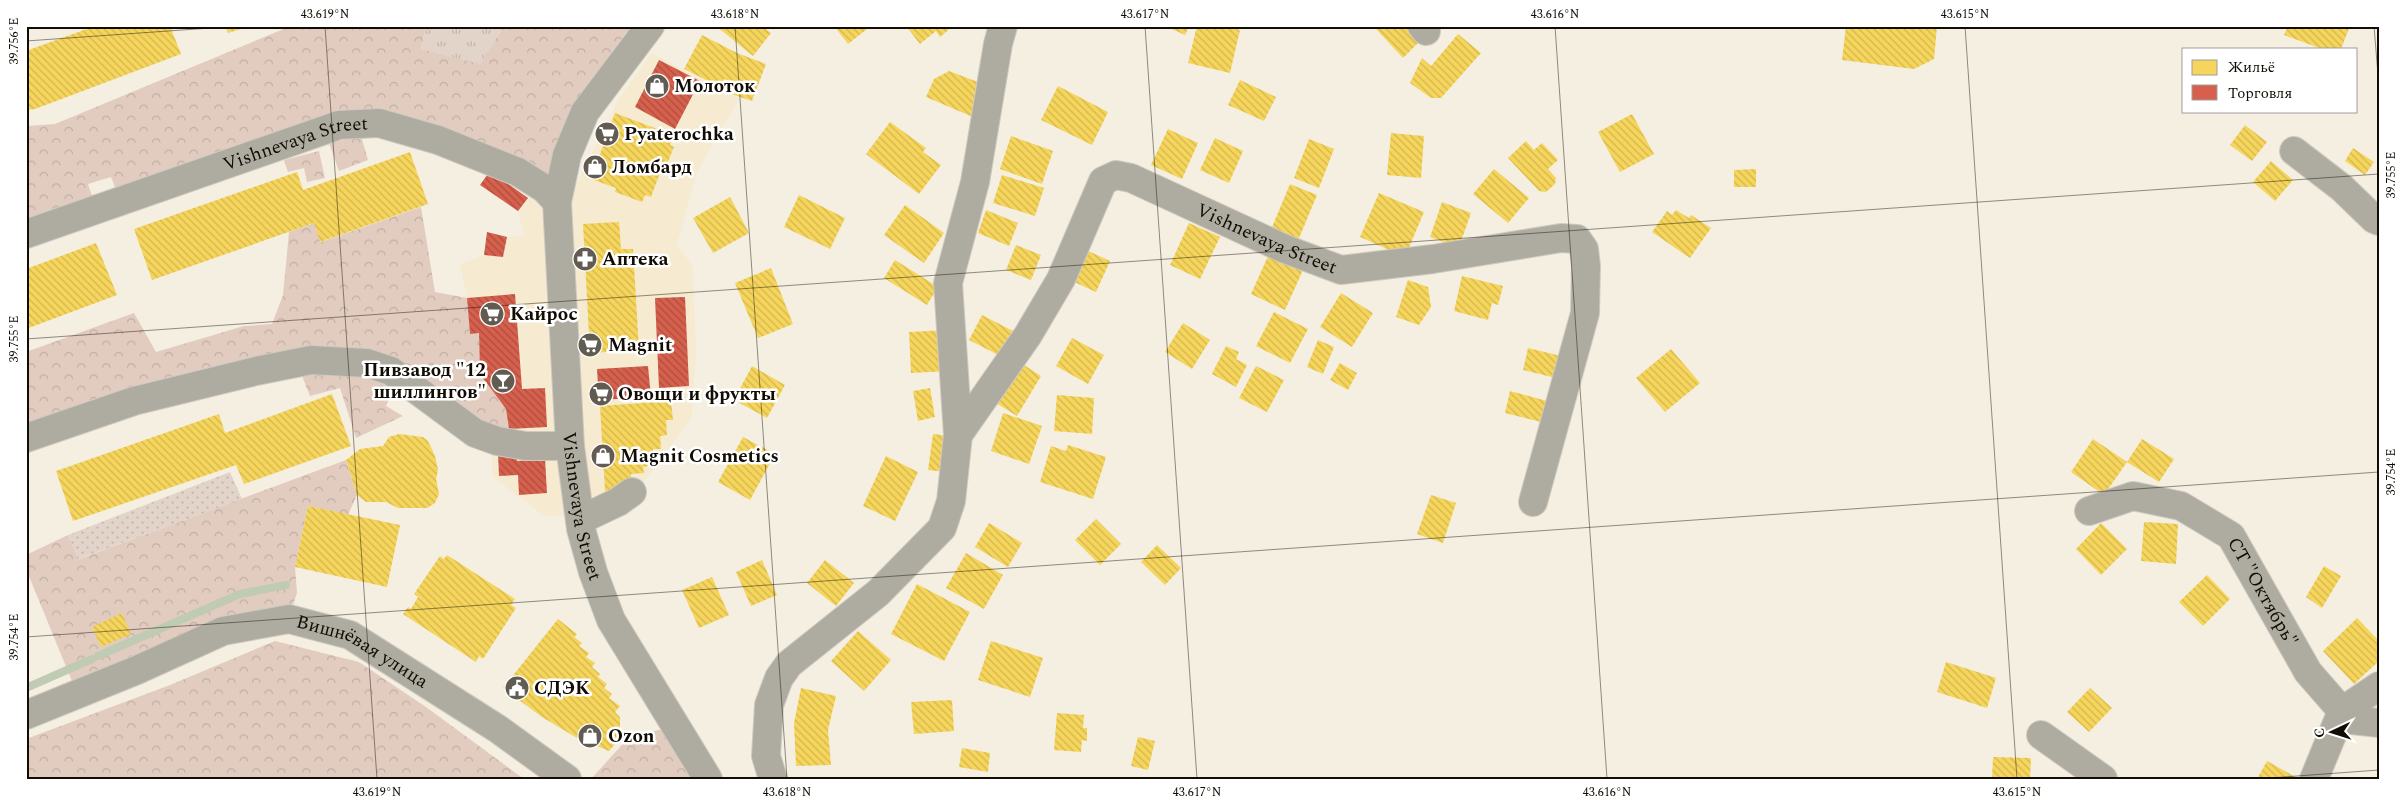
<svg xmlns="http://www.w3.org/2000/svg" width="2405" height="805" font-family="Spectral,serif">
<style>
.built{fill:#f6ead0}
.grass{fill:url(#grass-tufts)}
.forest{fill:url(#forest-crowns)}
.garden{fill:url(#garden-dots)}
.homes{fill:url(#homes-back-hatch)}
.shops{fill:url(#shops-back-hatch)}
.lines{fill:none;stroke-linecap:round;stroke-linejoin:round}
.stream{stroke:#c0cbb3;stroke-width:8}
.minor-casing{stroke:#cfcac0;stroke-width:30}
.minor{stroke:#aeaca1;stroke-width:28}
.ticks{fill:none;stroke:#110c04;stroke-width:1;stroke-opacity:0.45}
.labels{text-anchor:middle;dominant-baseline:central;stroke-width:5;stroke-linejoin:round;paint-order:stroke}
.poi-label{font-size:19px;font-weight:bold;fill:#110c04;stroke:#fff;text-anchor:start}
.street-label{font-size:19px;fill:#110c04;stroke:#fff}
.neatline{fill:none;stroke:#110c04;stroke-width:2}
.ticks-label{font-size:12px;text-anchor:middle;fill:#110c04}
</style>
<defs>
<pattern id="grass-tufts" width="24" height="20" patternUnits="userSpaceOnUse" patternTransform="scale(1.25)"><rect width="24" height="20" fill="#e3d4ca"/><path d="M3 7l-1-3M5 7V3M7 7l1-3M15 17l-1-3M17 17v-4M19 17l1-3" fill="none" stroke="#c2b5ac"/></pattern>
<pattern id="forest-crowns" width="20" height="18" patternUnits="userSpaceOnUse" patternTransform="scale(1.25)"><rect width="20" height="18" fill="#e2ccc0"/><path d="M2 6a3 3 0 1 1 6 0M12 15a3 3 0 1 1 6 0" fill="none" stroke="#c1aea3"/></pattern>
<pattern id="garden-dots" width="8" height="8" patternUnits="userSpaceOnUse" patternTransform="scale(1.25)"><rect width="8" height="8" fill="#e3d4ca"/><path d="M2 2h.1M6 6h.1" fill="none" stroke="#c2b5ac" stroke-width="1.8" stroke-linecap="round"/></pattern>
<pattern id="homes-back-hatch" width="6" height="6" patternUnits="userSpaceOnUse" patternTransform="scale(1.25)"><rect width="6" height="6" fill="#f6d55c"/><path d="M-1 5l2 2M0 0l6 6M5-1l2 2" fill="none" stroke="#d2b64e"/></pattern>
<pattern id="shops-back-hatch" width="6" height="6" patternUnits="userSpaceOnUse" patternTransform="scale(1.25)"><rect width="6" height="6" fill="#d6604d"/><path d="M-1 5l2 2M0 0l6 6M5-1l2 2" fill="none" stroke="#ac4e3e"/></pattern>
</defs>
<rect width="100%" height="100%" fill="#f5efe2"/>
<path class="built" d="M 652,53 L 739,99 L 697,172 L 677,245 L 693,266 L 696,353 L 692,417 L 629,502 L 595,516 L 544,516 L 493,477 L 489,424 L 506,409 L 480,374 L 470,334 L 467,298 L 460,264 L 484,255 L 503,257 L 507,237 L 524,236 L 518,211 L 528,198 L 564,209 L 618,100 Z"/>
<path class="grass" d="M 440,26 L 504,26 L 480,65 L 421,49 L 425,31 Z"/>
<g class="forest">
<path d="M 291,26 L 440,26 L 425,31 L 421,49 L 480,64 L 504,26 L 631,26 L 576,100 L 559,141 L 554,190 L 381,113 L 118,195 L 111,177 L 88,184 L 94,202 L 26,222 L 26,126 L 55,124 Z"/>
<path d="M 361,136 L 368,160 L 339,171 L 329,143 Z"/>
<path d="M 319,151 L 325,178 L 307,182 L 304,168 L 288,172 L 284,160 Z"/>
<path d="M 421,207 L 435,292 L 467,298 L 470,334 L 479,333 L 480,374 L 506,409 L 509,429 L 478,421 L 371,354 L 26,431 L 26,352 L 134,313 L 156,352 L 244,326 L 272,324 L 283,295 L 289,232 L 314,223 L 321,242 Z"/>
<path d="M 317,373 L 365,376 L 394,388 L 386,406 L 403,416 L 356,438 L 340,388 L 310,396 L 302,376 Z"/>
<path d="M 346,460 L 357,495 L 348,515 L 308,506 L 295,567 L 297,593 L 289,617 L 76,691 L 26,569 L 26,555 L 68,535 L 79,559 Z"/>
<path d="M 275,641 L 359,662 L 426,707 L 524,779 L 26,779 L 26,739 L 170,685 Z"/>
<path d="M 667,728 L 696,779 L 591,779 L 629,737 Z"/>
</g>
<path class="garden" d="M 230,472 L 242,499 L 78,559 L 68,535 Z"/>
<g class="homes">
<path d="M 95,26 L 170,26 L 181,54 L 35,109 L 26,110 L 26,51 Z"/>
<path d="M 225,26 L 247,26 L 247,27 L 228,33 Z"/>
<path d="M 716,26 L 762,26 L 771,33 L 753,56 Z"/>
<path d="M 834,26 L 871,26 L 848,44 Z"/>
<path d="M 906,26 L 953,26 L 940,37 L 936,31 L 920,44 Z"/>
<path d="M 1165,26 L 1189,26 L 1185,35 Z"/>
<path d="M 1197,26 L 1224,26 L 1240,30 L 1230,73 L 1188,63 Z"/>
<path d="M 1379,26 L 1406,26 L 1420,41 L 1403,58 L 1376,29 Z"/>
<path d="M 1846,26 L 1937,26 L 1934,59 L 1914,69 L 1842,60 Z"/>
<path d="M 2288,26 L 2350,26 L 2341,49 L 2322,49 L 2284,35 Z"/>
<path d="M 1458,34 L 1481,53 L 1441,98 L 1431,98 L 1410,83 L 1422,58 L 1431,66 Z"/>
<path d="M 702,35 L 737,53 L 766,64 L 752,101 L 728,93 L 732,82 L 724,79 L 720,87 L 684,69 Z"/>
<path d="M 949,71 L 983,84 L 973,117 L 926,97 L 934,79 Z"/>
<path d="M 1240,80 L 1276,97 L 1264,121 L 1228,105 Z"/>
<path d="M 1058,86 L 1108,112 L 1092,145 L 1041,120 Z"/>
<path d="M 615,113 L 673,135 L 670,145 L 674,147 L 663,174 L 660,173 L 651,197 L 645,195 L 642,202 L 615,192 L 616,188 L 591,179 Z"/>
<path d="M 1632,114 L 1654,154 L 1620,172 L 1598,132 Z"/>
<path d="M 890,122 L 926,148 L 923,152 L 941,165 L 919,194 L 866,154 Z"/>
<path d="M 2245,125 L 2267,142 L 2252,161 L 2230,145 Z"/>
<path d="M 1168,129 L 1198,143 L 1182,179 L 1151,165 Z"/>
<path d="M 1391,133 L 1424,136 L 1421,178 L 1387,175 Z"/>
<path d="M 1011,136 L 1053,151 L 1042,184 L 1000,169 Z"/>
<path d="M 1215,138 L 1243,151 L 1229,183 L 1200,170 Z"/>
<path d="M 1309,139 L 1334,149 L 1319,188 L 1294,178 Z"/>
<path d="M 1526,141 L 1534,150 L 1542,143 L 1558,160 L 1548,169 L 1556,178 L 1555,184 L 1546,192 L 1539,191 L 1508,158 Z"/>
<path d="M 2353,148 L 2374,162 L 2365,175 L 2345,161 Z"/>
<path d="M 410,152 L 428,204 L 320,242 L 314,223 L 152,280 L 134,229 L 297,172 L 303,190 Z"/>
<path d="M 2271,161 L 2293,180 L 2275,201 L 2253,182 Z"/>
<path d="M 1494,169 L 1529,198 L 1508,223 L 1473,194 Z"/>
<path d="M 1756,169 L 1756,187 L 1734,187 L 1734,170 Z"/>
<path d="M 1002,175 L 1044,188 L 1035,216 L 993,203 Z"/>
<path d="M 1290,184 L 1317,195 L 1297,243 L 1270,232 Z"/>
<path d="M 1379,193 L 1424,212 L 1405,257 L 1360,237 Z"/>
<path d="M 799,195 L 845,218 L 830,249 L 784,227 Z"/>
<path d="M 730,197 L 749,233 L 713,253 L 693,218 Z"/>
<path d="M 1442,202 L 1471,213 L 1459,247 L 1430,237 Z"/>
<path d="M 905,205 L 944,233 L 924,263 L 884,235 Z"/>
<path d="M 986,210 L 1018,223 L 1009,246 L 978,233 Z"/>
<path d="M 1676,210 L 1689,218 L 1691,215 L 1711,228 L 1690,258 L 1652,232 L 1667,211 L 1672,215 Z"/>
<path d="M 619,222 L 621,249 L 633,249 L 639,350 L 590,353 L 583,224 Z"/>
<path d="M 1189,223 L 1220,237 L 1200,279 L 1170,265 Z"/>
<path d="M 96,243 L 117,295 L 26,329 L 26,269 Z"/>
<path d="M 1016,245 L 1041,255 L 1031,280 L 1006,270 Z"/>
<path d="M 1086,250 L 1110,261 L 1096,292 L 1072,281 Z"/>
<path d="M 1269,254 L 1303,270 L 1285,310 L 1251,294 Z"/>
<path d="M 895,260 L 938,287 L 927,305 L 884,278 Z"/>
<path d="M 771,268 L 793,324 L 758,338 L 735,283 Z"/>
<path d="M 1462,276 L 1503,286 L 1498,305 L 1492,303 L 1488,320 L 1454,311 Z"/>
<path d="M 1408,280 L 1428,287 L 1431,307 L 1419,325 L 1396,317 Z"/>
<path d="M 1341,293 L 1373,313 L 1352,347 L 1320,327 Z"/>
<path d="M 1274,312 L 1308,329 L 1290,363 L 1256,346 Z"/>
<path d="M 982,315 L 1017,333 L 1004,358 L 969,340 Z"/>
<path d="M 1183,323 L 1210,340 L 1192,369 L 1165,352 Z"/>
<path d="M 947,330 L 949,371 L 911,373 L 909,332 Z"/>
<path d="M 1072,338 L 1104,355 L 1088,384 L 1056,366 Z"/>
<path d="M 1318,340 L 1334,347 L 1323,374 L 1307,367 Z"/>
<path d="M 1226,346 L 1239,352 L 1236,359 L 1247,365 L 1236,387 L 1212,374 Z"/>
<path d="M 1528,348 L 1565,357 L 1560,379 L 1523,370 Z"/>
<path d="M 1671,349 L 1700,383 L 1665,412 L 1636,378 Z"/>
<path d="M 1021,363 L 1041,376 L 1017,416 L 996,403 Z"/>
<path d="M 1340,363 L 1357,373 L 1348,390 L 1330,380 Z"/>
<path d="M 752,366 L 785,385 L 767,418 L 734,400 Z"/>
<path d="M 1256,366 L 1284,380 L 1267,412 L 1239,398 Z"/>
<path d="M 930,388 L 935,417 L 918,421 L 913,391 Z"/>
<path d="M 1510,391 L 1547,401 L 1541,422 L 1505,413 Z"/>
<path d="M 332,394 L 351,446 L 244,484 L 236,465 L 73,521 L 56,471 L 219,414 L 225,433 Z"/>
<path d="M 1057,395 L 1094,398 L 1092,434 L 1054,431 Z"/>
<path d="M 671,401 L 673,420 L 666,420 L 667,435 L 660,436 L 661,449 L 653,449 L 654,465 L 643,467 L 644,473 L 631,474 L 632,488 L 605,491 L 600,406 Z"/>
<path d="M 1003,413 L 1042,426 L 1029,464 L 991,451 Z"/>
<path d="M 399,434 L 423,437 L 428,441 L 435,456 L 438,470 L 436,479 L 439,494 L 435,503 L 427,508 L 398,508 L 386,502 L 366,502 L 357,495 L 346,460 L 360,449 L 383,446 L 389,437 Z"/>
<path d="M 933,434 L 950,436 L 945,472 L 928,470 Z"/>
<path d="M 743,437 L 775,454 L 750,500 L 718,482 Z"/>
<path d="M 2093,439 L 2127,462 L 2104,495 L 2071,472 Z"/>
<path d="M 2142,439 L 2174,459 L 2159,482 L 2127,462 Z"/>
<path d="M 1068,445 L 1106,457 L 1093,499 L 1040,482 L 1051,446 L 1066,451 Z"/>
<path d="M 886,456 L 918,472 L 895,521 L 863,506 Z"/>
<path d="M 1431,495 L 1456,503 L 1443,543 L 1417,534 Z"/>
<path d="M 308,506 L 400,525 L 387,587 L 295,567 Z"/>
<path d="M 1096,519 L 1121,544 L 1100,565 L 1075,540 Z"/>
<path d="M 2144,522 L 2178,524 L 2176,564 L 2141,561 Z"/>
<path d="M 989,523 L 1022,543 L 1008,567 L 975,547 Z"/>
<path d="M 2101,523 L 2127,549 L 2101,575 L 2076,549 Z"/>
<path d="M 1157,545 L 1181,568 L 1165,585 L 1141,562 Z"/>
<path d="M 966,553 L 1003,575 L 984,609 L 946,588 Z"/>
<path d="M 447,555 L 515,599 L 511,605 L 516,608 L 483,659 L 479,656 L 476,662 L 403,614 L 408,607 L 411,609 L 418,597 L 432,606 L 414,594 L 440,556 L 444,559 Z"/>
<path d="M 762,560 L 777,595 L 751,606 L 736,572 Z"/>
<path d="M 825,560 L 854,583 L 836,606 L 807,583 Z"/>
<path d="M 2324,566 L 2341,576 L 2322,608 L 2306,597 Z"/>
<path d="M 2207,575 L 2230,599 L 2203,626 L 2179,602 Z"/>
<path d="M 712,577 L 729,615 L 699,628 L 682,590 Z"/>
<path d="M 917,584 L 970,612 L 944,661 L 891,634 Z"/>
<path d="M 122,613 L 131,634 L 101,647 L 92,627 Z"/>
<path d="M 2357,618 L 2379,641 L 2379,661 L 2354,684 L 2323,651 Z"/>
<path d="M 558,619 L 577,634 L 574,637 L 582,643 L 579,646 L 589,653 L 586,657 L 595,663 L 592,667 L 600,674 L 598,677 L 607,684 L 604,688 L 612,694 L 609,698 L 620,706 L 615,712 L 620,717 L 620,729 L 616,734 L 621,737 L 609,751 L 577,738 L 542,717 L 503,688 Z"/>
<path d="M 858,631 L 891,660 L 864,691 L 831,661 Z"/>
<path d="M 991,641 L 1043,658 L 1030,697 L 978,680 Z"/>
<path d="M 1946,662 L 1996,678 L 1987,708 L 1937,692 Z"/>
<path d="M 801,688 L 836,696 L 828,730 L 831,765 L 796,766 L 794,723 Z"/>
<path d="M 2090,688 L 2112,708 L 2089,732 L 2067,712 Z"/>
<path d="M 952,700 L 954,731 L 914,734 L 911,702 Z"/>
<path d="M 1057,713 L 1084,715 L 1083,728 L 1087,728 L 1087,741 L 1082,740 L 1081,752 L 1054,750 Z"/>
<path d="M 1138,737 L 1155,741 L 1148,770 L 1131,766 Z"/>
<path d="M 962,748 L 990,753 L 988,772 L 959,767 Z"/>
<path d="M 1993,757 L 2031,758 L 2030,779 L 1992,779 Z"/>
<path d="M 2267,761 L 2299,779 L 2257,779 Z"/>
</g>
<g class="shops">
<path d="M 659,60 L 700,81 L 675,129 L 635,107 Z"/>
<path d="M 490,171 L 528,198 L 518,211 L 480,185 Z"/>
<path d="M 487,232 L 507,237 L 503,257 L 484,255 Z"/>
<path d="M 515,294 L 522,389 L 545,388 L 547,427 L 509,429 L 506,409 L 480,374 L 479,333 L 470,334 L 467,298 Z"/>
<path d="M 685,297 L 689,386 L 659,388 L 655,298 Z"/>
<path d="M 648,366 L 651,397 L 599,400 L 597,369 Z"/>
<path d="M 516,452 L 517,461 L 545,459 L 547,493 L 519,495 L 518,475 L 499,476 L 498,453 Z"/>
</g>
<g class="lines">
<g class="stream">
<path d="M 98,656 L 240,594 L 286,585"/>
<path d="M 26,688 L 92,659"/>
</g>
<defs>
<g id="minor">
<path id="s1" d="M 650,26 L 585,112 L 567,155 L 557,202 L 570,446 L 581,529 L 593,572 L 611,620 L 708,779"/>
<path d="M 1422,26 L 1426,31"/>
<path d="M 2294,151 L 2342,188 L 2374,219 L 2379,221"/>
<path id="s2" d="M 26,234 L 339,125 L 379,123 L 438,140 L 518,172 L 545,189 L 557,202"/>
<path id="s3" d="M 958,435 L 1028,335 L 1061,279 L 1103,181 L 1116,175 L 1131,178 L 1285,249 L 1341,270 L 1433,259 L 1561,238 L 1577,239 L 1584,249 L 1586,266 L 1585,313 L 1533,502"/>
<path d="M 26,438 L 134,401 L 256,371 L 311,360 L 367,363 L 391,371 L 475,433 L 497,441 L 526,446 L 570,446"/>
<path id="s4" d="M 2089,511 L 2133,496 L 2181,506 L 2231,536 L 2308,672 L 2342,711 L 2314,779"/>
<path d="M 580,520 L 618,502 L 632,492"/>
<path d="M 2379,686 L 2342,711 L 2352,720 L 2379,723"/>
<path id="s5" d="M 26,715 L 137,670 L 223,631 L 289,619 L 350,635 L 498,729 L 567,779"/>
<path d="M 2041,735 L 2103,779"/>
<path d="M 773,779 L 766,756 L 769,705 L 779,678 L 789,664 L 878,593 L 942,528 L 951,501 L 958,435 L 948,283 L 975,182 L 998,44 L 1003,26"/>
</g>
</defs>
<use href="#minor" class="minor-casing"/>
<use href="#minor" class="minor"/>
</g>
<path class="ticks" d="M 325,26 L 377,779M 735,26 L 787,779M 1145,26 L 1197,779M 1555,26 L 1607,779M 1965,26 L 2017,779M 2374,26 L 2379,87M 26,41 L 239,26M 26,339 L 2379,174M 26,637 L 2379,472M 2256,779 L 2379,770"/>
<defs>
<symbol id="shop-disc" viewBox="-11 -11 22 22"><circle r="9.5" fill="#615b52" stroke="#fff"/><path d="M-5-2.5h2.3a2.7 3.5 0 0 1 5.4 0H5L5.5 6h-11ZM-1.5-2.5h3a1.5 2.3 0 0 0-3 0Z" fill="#fff"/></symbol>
<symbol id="supermarket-disc" viewBox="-11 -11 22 22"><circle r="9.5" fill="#615b52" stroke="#fff"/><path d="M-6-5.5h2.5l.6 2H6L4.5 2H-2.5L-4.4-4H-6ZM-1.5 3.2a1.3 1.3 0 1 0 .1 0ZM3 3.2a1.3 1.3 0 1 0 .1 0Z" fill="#fff"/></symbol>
<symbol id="pharmacy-disc" viewBox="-11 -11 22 22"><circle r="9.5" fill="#615b52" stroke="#fff"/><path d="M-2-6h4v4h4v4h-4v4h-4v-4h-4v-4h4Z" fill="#fff"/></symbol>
<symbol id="bar-disc" viewBox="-11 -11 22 22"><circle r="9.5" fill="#615b52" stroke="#fff"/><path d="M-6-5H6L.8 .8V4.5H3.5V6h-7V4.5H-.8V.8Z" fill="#fff"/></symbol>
<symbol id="civic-disc" viewBox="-11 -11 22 22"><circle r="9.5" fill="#615b52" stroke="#fff"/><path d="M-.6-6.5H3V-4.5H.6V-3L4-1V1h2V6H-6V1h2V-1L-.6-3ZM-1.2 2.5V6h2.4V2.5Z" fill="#fff"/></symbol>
</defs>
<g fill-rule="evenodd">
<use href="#shop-disc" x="643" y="72" width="28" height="28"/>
<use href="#supermarket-disc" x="593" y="120" width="28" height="28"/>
<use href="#shop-disc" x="581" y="153" width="28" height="28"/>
<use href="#pharmacy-disc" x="571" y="245" width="28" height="28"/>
<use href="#supermarket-disc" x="478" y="300" width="28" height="28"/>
<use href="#supermarket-disc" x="576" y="331" width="28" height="28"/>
<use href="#bar-disc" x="489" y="367" width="28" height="28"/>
<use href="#supermarket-disc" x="587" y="380" width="28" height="28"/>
<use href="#shop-disc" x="589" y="442" width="28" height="28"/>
<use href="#civic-disc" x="503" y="674" width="28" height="28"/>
<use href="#shop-disc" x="576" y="722" width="28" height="28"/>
</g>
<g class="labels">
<g class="poi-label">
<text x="674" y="86">Молоток</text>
<text x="624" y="134">Pyaterochka</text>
<text x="612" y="167">Ломбард</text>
<text x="602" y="259">Аптека</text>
<text x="510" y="314">Кайрос</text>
<text x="608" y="345">Magnit</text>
<text x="486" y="370" text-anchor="end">Пивзавод "12<tspan x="486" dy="22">шиллингов"</tspan></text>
<text x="618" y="394">Овощи и фрукты</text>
<text x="620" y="456">Magnit Cosmetics</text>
<text x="534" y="688">СДЭК</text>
<text x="608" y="736">Ozon</text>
</g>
<g class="street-label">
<text stroke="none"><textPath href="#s2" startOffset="285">Vishnevaya Street</textPath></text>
<text stroke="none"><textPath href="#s3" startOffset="472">Vishnevaya Street</textPath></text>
<text stroke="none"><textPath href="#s1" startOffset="508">Vishnevaya Street</textPath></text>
<text stroke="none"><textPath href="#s4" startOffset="218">СТ "Октябрь"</textPath></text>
<text stroke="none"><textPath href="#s5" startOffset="362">Вишнёвая улица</textPath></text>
</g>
</g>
<rect width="2405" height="805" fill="none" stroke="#ffffff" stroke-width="55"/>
<rect x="2182" y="48" width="175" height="65" fill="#ffffff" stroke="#a09e9b"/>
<rect x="2192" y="60" width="25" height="15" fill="#f6d55c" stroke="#a09e9b"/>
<text x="2228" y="72" font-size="15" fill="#110c04">Жильё</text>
<rect x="2192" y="85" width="25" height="15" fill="#d6604d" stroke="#a09e9b"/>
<text x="2228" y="98" font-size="15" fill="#110c04">Торговля</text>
<g transform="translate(2332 732) rotate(266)" stroke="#ffffff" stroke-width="4" paint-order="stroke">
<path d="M0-4L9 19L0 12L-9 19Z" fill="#110c04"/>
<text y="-8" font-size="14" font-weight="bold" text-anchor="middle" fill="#110c04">С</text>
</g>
<rect x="28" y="28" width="2350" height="750" class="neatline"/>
<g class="ticks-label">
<text x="325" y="18">43.619°N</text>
<text x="735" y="18">43.618°N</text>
<text x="1145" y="18">43.617°N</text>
<text x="1555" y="18">43.616°N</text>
<text x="1965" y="18">43.615°N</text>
<text transform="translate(14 41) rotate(-90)" y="4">39.756°E</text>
<text transform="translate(2391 175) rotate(-90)" y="4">39.755°E</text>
<text transform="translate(14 339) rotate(-90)" y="4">39.755°E</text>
<text transform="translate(2391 472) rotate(-90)" y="4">39.754°E</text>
<text transform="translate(14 637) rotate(-90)" y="4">39.754°E</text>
<text x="377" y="796">43.619°N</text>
<text x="787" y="796">43.618°N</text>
<text x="1197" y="796">43.617°N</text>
<text x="1607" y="796">43.616°N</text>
<text x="2017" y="796">43.615°N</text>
</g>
</svg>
